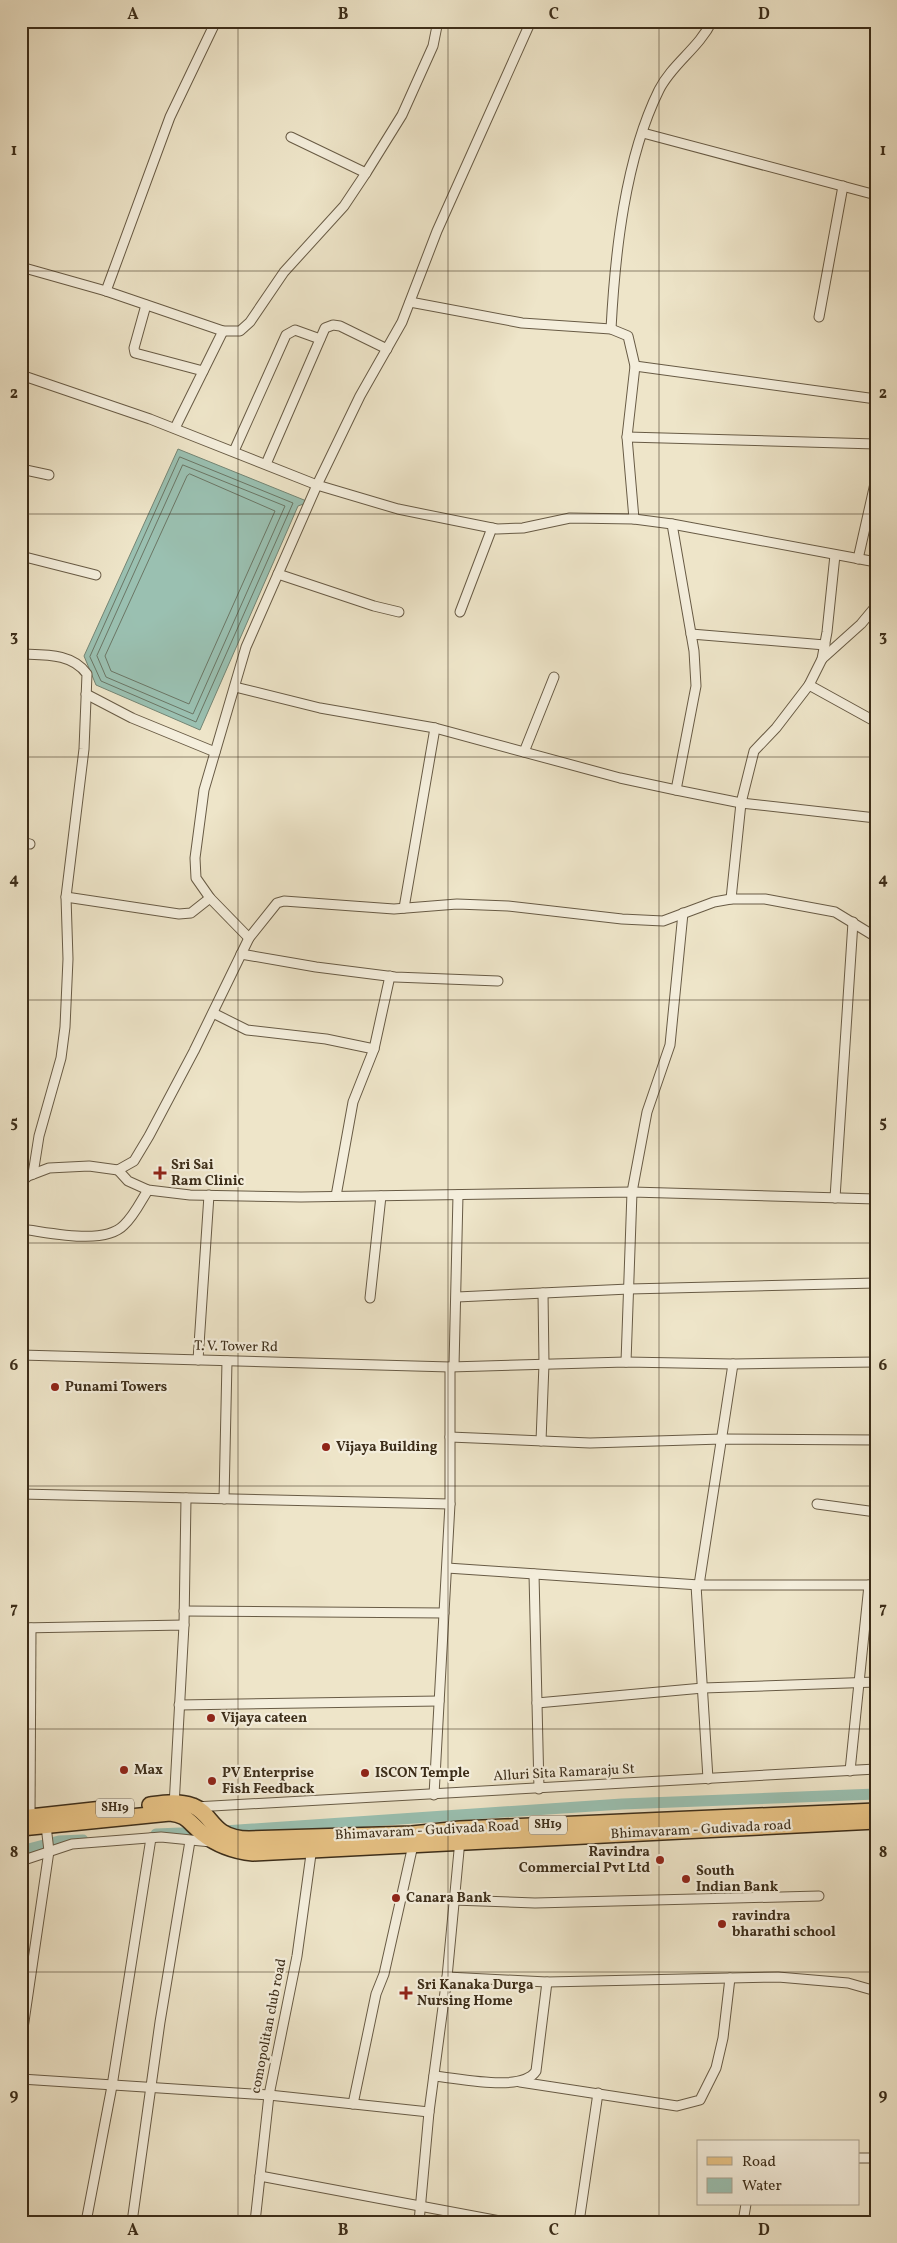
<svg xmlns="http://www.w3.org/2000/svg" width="897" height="2243" font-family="Vollkorn,serif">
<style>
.water{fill:#9ac0b1;stroke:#748574}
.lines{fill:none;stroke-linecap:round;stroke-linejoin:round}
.shore{stroke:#6b7665;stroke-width:1}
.canal{stroke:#9ac0b1;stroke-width:11}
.street-casing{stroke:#685b45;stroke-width:11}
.primary-casing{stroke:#3c2d19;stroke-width:18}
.street{stroke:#f4eedc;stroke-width:9}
.primary{stroke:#e7c284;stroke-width:15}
.grid{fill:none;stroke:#3c2d19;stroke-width:1;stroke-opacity:0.55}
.poi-dot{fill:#8f2418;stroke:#f4eedc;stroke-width:2}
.labels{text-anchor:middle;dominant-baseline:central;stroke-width:4.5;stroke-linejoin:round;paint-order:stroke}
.shield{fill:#f4eedc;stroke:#736754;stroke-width:1}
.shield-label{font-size:12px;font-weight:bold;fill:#3c2d19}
.poi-label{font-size:14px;font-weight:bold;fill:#3c2d19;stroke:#f4eedc;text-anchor:start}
.street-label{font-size:14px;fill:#3c2d19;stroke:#f4eedc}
.neatline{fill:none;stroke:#3c2d19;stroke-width:2}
.grid-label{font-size:16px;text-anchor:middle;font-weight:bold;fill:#3c2d19}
</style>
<rect width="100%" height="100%" fill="#eee5c9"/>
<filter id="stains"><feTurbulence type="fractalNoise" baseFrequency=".004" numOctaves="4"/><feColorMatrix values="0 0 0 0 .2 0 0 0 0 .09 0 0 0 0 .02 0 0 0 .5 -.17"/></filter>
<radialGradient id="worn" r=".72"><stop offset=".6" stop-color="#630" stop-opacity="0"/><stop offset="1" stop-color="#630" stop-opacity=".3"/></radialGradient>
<path class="water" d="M 178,449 L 309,502 L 298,506 L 200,730 L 96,685 L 84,656 Z"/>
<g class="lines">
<g class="shore">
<path d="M 180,457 L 293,503 L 196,722 L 101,681 L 90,657 Z"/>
<path d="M 183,465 L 285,506 L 193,714 L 106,677 L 97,656 Z"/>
<path d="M 190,474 L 275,511 L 189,704 L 111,671 L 105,656 L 187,476 Z"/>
</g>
<g class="canal">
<path d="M 224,1831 L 622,1804 L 876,1794"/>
<path d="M 156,1834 L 205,1832"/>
<path d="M 21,1851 L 59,1841 L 83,1840"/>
</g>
<defs>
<g id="street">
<path d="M 643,133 L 876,195"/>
<path d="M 291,137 L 366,173"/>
<path d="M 21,267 L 106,291 L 223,331 L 240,331 L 250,322 L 284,272 L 344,206 L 366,173 L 402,115 L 433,46 L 438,21"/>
<path d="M 106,291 L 170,117 L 216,21"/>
<path d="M 410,302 L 522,323 L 611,329 L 628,336 L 635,366 L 627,437 L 634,519"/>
<path d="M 146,305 L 134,348 L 135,353 L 203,371"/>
<path d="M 819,317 L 843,186"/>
<path d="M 611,329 C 615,253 625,159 659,90 C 672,64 699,48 712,21"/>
<path d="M 635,366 L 876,399"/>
<path d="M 21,375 L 150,419 L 317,485 L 398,509 L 497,529 L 523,528 L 570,518 L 634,519 L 672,524 L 876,562"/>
<path d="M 175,428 L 223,331"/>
<path d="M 627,437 L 876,444"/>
<path d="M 234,451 L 286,335 L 295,330 L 320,339"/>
<path d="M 266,464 L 325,328 L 333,325 L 340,326 L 387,349"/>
<path d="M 21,469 L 49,475"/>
<path d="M 672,524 L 694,651 L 696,686 L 676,790"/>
<path d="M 21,556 L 96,575"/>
<path d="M 858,559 L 876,479"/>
<path d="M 278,574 L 374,606 L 399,612"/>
<path d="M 460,612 L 492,528"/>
<path d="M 691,634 L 825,645"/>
<path d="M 21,654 C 45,655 72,653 87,674 L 84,749 L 66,897 L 68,959 L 65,1027 L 61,1058 L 39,1136 L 33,1174"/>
<path d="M 822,659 L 861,624 L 876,606"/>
<path d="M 809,685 L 876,722"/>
<path d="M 235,687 L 320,708 L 435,728 L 620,778 L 676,790 L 741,803 L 876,818"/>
<path d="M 86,694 L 132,718 L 215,752"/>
<path d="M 524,752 L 554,677"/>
<path d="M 21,842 L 30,844"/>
<path d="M 66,897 L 179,914 L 191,913 L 210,898"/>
<path d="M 731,899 L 741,803 L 754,751 L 776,728 L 809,685 L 822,659 L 827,632 L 835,555"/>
<path d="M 404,908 L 435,728"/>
<path d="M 249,938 L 210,898 L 196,878 L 195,858 L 204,790 L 246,647 L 317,485 L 360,396 L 402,322 L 437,231 L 531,21"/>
<path d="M 241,954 L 316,967 L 395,977 L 498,981"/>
<path d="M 213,1013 L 247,1030 L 326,1039 L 374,1049"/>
<path d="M 118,1170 L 128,1181 L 148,1190 L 190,1195 L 301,1197 L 632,1192 L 876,1199"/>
<path d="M 21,1182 L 28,1176 L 49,1168 L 89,1166 L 118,1170 L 134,1161 L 149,1136 L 194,1051 L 249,938 L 277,903 L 284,901 L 394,909 L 457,904 L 508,906 L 622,919 L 663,921 L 714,902 L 731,899 L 765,899 L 835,912 L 876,937"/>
<path d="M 336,1196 L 353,1102 L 374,1049 L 390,976"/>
<path d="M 835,1198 L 853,922"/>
<path d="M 21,1229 C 48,1232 104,1246 124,1225 C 134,1216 141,1201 148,1190"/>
<path d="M 457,1297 L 629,1289 L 876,1283"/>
<path d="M 370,1298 L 381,1196"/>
<path d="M 21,1355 L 450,1367 L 626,1362 L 733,1364 L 876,1362"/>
<path d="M 198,1360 L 209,1195"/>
<path d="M 626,1362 L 632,1192 L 647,1112 L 670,1045 L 683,913"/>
<path d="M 733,1364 L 699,1585 L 876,1585"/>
<path d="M 454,1366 L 458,1195"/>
<path d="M 450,1437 L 590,1443 L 722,1439 L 876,1440"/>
<path d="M 541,1441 L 544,1364 L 543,1293"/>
<path d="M 21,1494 L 450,1504"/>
<path d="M 224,1499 L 227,1361"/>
<path d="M 817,1504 L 876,1512"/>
<path d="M 447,1568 L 699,1585"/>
<path d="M 534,1574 L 539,1789"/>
<path d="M 696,1585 L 708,1779"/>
<path d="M 184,1611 L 444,1613"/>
<path d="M 184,1625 L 186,1498"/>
<path d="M 21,1628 L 184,1625 L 174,1806"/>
<path d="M 537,1703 L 703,1688 L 876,1682"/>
<path d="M 179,1705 L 439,1701"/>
<path d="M 850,1771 L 869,1585"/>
<path d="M 434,1795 L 450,1504 L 450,1367"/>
<path d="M 195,1807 L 876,1769"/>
<path d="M 30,1817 L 31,1628"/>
<path d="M 21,1861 L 72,1844 L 161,1837 L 211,1842"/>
<path d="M 453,1900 L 535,1903 L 819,1896"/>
<path d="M 447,1977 L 547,1982 L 778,1977 L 848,1983 L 876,1991"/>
<path d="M 21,2042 L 49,1851 L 46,1826"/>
<path d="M 434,2076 C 458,2078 522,2093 536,2071 L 547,1982"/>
<path d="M 21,2079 L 269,2095 L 429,2112"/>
<path d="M 520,2082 L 677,2106 L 700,2100 L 716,2068 L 723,2038 L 730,1978"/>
<path d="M 353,2104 L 376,1994 L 384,1974 L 413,1845"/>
<path d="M 858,2158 L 876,2158"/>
<path d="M 260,2176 L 505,2222"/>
<path d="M 86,2222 L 112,2086 L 151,1838"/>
<path d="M 132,2222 L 160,2022 L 190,1841"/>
<path d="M 255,2222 L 269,2095 L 297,1956 L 312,1847"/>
<path d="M 419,2222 L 429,2112 L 447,1977 L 460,1840"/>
<path d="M 579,2222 L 598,2093"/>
<path d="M 743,2222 L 746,2204"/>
</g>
<g id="primary">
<path d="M 150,1805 C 165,1803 178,1801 193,1806 C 206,1811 211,1825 222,1832 C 230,1837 240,1839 249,1839 L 412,1834 L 460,1829 L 876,1811"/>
<path d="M 21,1818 L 112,1808"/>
<path d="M 21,1828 L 170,1813 C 188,1815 189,1823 202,1833 C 217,1845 234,1851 253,1853 L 876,1821"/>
</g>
</defs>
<use href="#street" class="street-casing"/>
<use href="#primary" class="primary-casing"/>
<use href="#street" class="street"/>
<use href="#primary" class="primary"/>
</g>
<path class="grid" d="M 238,21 L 238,2222M 448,21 L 448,2222M 659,21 L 659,2222M 21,271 L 876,271M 21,514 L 876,514M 21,757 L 876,757M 21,1000 L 876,1000M 21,1243 L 876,1243M 21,1486 L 876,1486M 21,1729 L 876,1729M 21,1972 L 876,1972"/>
<g class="poi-dot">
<path d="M157.5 1165.5h5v5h5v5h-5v5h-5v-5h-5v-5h5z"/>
<circle cx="55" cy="1387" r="5"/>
<circle cx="326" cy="1447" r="5"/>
<circle cx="211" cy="1718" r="5"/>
<circle cx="124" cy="1770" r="5"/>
<circle cx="365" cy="1773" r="5"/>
<circle cx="212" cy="1781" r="5"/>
<circle cx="660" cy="1860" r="5"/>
<circle cx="686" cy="1879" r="5"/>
<circle cx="396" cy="1898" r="5"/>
<circle cx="722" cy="1924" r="5"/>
<path d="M403.5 1985.5h5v5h5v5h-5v5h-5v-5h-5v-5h5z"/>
</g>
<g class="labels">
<g class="shield">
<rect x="96" y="1798.5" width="38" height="19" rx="4"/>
<rect x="529" y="1815.5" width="38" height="19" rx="4"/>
</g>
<g class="shield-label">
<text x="115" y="1808">SH19</text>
<text x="548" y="1825">SH19</text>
</g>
<g class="poi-label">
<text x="171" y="1165">Sri Sai<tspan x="171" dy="16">Ram Clinic</tspan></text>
<text x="65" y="1387">Punami Towers</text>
<text x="336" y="1447">Vijaya Building</text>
<text x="221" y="1718">Vijaya cateen</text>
<text x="134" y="1770">Max</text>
<text x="222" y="1773">PV Enterprise<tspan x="222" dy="16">Fish Feedback</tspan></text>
<text x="375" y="1773">ISCON Temple</text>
<text x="650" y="1852" text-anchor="end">Ravindra<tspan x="650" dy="16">Commercial Pvt Ltd</tspan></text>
<text x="696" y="1871">South<tspan x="696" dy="16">Indian Bank</tspan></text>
<text x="406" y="1898">Canara Bank</text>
<text x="732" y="1916">ravindra<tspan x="732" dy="16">bharathi school</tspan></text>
<text x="417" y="1985">Sri Kanaka Durga<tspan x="417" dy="16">Nursing Home</tspan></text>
</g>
<g class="street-label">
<text transform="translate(236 1347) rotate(1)">T. V. Tower Rd</text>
<text transform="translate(564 1773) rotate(-3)">Alluri Sita Ramaraju St</text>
<text transform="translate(701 1830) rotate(-3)">Bhimavaram - Gudivada road</text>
<text transform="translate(427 1831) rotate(-3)">Bhimavaram - Gudivada Road</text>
<text transform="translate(269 2026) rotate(-79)">comopolitan club road</text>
</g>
</g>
<rect width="897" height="2243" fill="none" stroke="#eee5c9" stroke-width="55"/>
<rect x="697" y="2140" width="162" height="65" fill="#f4eedc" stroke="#aaa18e"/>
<rect x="707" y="2157" width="25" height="8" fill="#e7c284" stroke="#aaa18e"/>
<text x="742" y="2166" font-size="15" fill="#3c2d19">Road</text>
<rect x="707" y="2178" width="25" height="15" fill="#9ac0b1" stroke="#aaa18e"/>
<text x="742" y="2190" font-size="15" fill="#3c2d19">Water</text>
<rect x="28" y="28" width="842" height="2188" class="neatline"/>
<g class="grid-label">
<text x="133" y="19">A</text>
<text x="343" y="19">B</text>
<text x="554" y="19">C</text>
<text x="764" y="19">D</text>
<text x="14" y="155">1</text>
<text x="883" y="155">1</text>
<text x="14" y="398">2</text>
<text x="883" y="398">2</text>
<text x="14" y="641">3</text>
<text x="883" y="641">3</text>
<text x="14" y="884">4</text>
<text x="883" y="884">4</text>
<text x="14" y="1127">5</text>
<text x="883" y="1127">5</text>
<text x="14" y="1370">6</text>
<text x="883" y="1370">6</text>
<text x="14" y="1613">7</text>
<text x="883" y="1613">7</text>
<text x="14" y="1857">8</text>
<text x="883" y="1857">8</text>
<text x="14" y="2100">9</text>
<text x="883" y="2100">9</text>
<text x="133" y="2235">A</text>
<text x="343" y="2235">B</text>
<text x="554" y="2235">C</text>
<text x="764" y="2235">D</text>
</g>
<rect width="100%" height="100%" filter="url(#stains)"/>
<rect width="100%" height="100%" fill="url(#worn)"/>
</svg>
